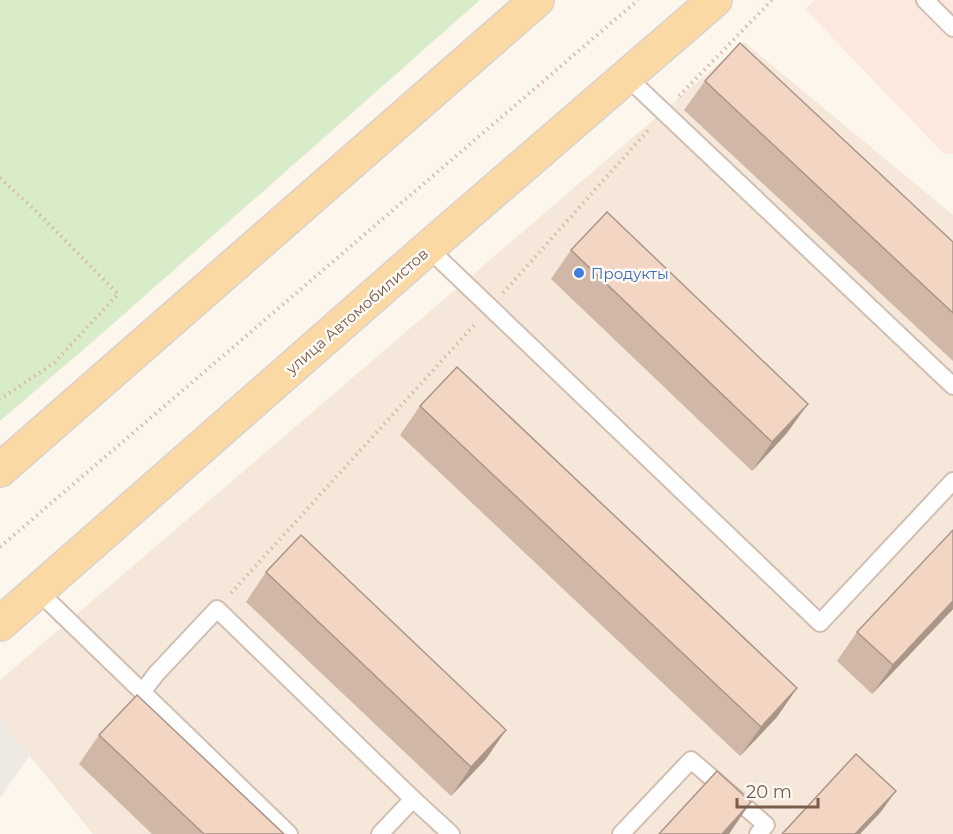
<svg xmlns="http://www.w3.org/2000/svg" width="953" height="834" font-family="Montserrat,sans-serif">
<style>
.residential{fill:#f5e8da}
.commercial{fill:#fde8e0}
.industrial{fill:#efe9e4}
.green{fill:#d8ecc9}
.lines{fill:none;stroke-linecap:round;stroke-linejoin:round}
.lane-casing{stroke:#d1beb0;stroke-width:20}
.primary-casing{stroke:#dad1cd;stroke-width:36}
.path{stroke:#d9b8a5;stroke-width:4;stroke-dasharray:1.5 4.5;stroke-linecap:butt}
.lane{stroke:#fff;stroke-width:16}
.primary{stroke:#fbd9a5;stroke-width:33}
.wall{fill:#d1b7a8}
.shaded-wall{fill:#aa9588}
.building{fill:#f3d5c3;stroke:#aa9588;stroke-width:1.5}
.shop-dot{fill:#3f7fe0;stroke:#fffaf3;stroke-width:2}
.labels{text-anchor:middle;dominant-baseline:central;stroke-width:5;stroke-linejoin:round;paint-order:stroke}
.shop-label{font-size:15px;fill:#366cbe;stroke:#fffaf3;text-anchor:start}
.street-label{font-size:15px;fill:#7a5c4d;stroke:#fffaf3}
</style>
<rect width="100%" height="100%" fill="#fdf6ec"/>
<path class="residential" d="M 744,42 L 953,215 L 953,834 L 93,834 L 0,719 L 0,680 Z"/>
<path class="commercial" d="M 815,0 L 953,0 L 953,154 L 943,153 L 805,9 Z"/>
<path class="industrial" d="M 0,719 L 30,755 L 0,798 Z"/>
<path class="green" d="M 0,0 L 480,0 L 98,337 L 0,421 Z"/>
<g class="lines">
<defs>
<g id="lane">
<path d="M 925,0 L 953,28"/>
<path d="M 627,77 L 953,386"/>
<path d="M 428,248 L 820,623 L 953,481"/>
<path d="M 38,591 L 289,834"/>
<path d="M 143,691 L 156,674 L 217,609 L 413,799"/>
<path d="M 380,834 L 413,799 L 451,834"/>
<path d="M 621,834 L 691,760 L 766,825 L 758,834"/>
</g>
<g id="primary">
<path d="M 0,470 L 537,0"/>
<path d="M 0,624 L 428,248 L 715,0"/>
</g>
</defs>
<use href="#lane" class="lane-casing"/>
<use href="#primary" class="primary-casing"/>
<g class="path">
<path d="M 679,96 L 772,0"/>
<path d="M 0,178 L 39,214 L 118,294 L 54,363 L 0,399"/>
<path d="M 503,293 L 650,128"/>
<path d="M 0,547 L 638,0"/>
<path d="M 231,593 L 476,323"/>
</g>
<use href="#lane" class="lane"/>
<use href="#primary" class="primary"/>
</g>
<g class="wall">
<path d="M 705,81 L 953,242 L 953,361 L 684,110 Z"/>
<path d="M 571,250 L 787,433 L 752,471 L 551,279 Z"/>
<path d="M 420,406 L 797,688 L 777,717 L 740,756 L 400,435 Z"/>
<path d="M 953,530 L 953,609 L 872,694 L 837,661 L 857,632 Z"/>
<path d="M 266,572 L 486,759 L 451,796 L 246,602 Z"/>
<path d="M 99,735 L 284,834 L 152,834 L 79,764 Z"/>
</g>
<g class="shaded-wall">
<path d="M 808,404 L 787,433 L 752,471 L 772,442 Z"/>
<path d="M 953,601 L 953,609 L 872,694 L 893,665 Z"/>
<path d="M 797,688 L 777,717 L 740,756 L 761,727 Z"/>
<path d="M 506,730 L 486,759 L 451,796 L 471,767 Z"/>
<path d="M 896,791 L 880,813 L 860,834 L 855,834 Z"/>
<path d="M 751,802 L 729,834 L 722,834 Z"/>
</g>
<g class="building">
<path d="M 740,43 L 953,242 L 953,313 L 705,81 Z"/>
<path d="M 607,212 L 808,404 L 772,442 L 571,250 Z"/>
<path d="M 457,367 L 797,688 L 761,727 L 420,406 Z"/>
<path d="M 953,530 L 953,601 L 893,665 L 857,632 Z"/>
<path d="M 301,535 L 506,730 L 471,767 L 266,572 Z"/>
<path d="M 137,695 L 284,834 L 204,834 L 99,735 Z"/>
<path d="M 856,754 L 896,791 L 855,834 L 782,834 Z"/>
<path d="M 717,771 L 751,802 L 722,834 L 659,834 Z"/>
</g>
<circle class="shop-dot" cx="579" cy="273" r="6"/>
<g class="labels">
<g class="shop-label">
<text x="591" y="273">Продукты</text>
</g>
<g class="street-label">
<text transform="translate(357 311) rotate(-41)">улица Автомобилистов</text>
</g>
</g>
<path d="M737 798v9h81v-9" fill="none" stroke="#7a5c4d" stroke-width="3"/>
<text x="746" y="798" font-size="18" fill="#7a5c4d" stroke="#fffaf3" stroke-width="4.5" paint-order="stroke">20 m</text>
</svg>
